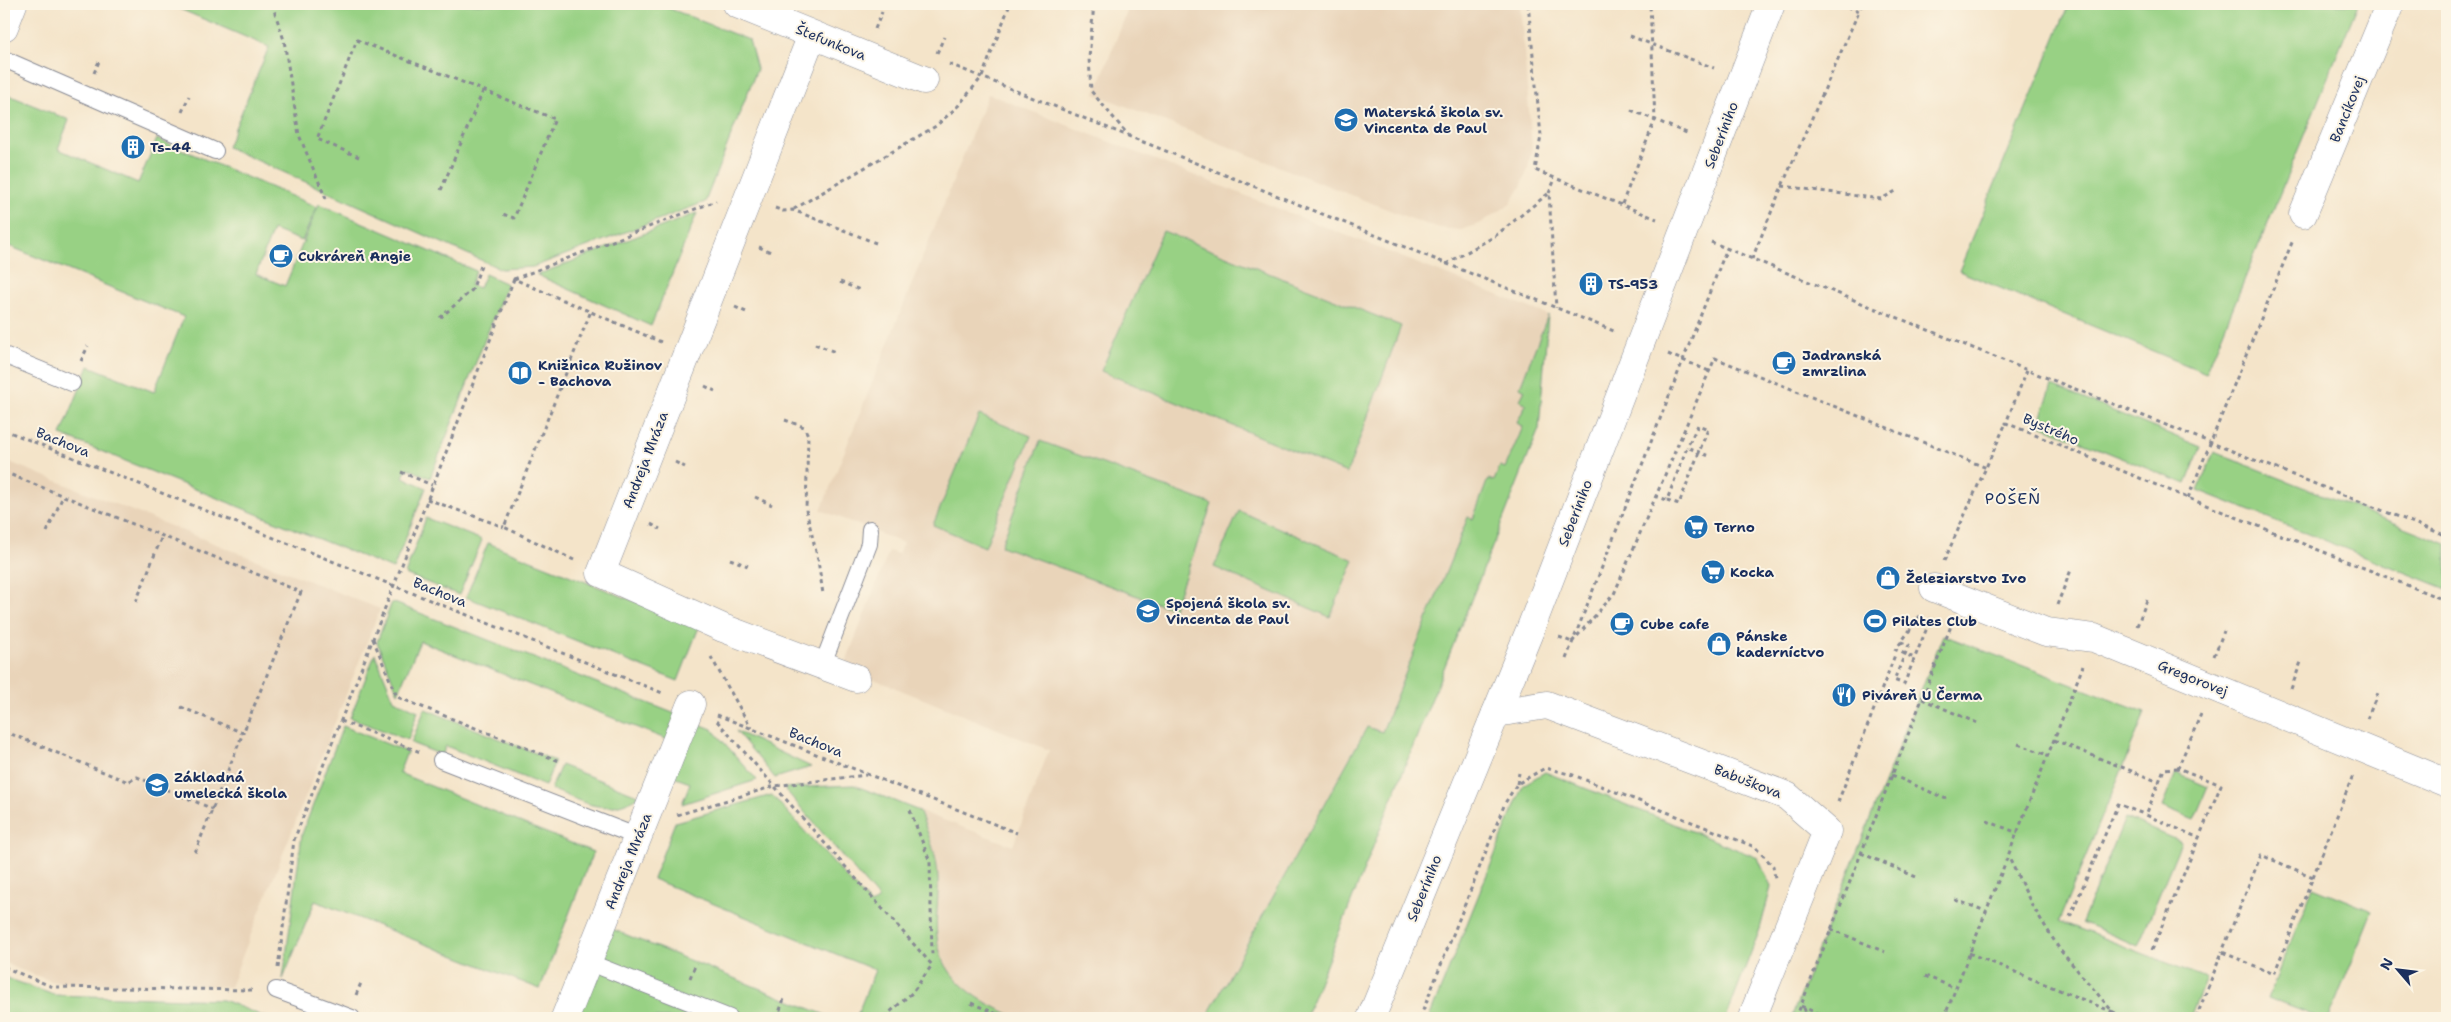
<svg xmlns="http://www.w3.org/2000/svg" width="2451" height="1022" font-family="'Shantell Sans',sans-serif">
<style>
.built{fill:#e9d4b9}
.green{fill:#98d184;stroke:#5a8071}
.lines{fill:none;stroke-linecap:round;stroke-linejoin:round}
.lane-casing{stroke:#888a94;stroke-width:18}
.street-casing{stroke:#888a94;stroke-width:29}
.path{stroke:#888a94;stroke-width:3;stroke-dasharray:4 4;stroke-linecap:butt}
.lane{stroke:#fff;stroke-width:16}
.street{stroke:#fff;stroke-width:28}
.labels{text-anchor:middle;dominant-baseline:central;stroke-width:4;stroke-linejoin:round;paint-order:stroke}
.street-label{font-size:14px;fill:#1b2f5e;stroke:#fcf5e5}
.poi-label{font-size:14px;font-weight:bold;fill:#1b2f5e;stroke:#fcf5e5;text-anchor:start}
.quarter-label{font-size:16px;letter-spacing:1px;fill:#1b2f5e;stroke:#fcf5e5}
</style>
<rect width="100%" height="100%" fill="#fcf5e5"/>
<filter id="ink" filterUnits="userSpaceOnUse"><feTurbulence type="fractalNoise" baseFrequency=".02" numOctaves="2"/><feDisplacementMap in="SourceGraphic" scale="10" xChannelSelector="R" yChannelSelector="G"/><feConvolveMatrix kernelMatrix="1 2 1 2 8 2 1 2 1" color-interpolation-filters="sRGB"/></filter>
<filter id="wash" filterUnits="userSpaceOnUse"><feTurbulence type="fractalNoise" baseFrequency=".0096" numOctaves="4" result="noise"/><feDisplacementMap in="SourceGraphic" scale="20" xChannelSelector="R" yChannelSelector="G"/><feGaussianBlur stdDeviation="1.12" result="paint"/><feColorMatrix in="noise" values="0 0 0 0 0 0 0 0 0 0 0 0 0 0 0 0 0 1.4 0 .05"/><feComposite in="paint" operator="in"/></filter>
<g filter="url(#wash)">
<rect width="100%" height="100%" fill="#f4e4c9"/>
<g class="built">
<path d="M 1130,4 L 1520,4 L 1532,147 L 1528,168 L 1521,187 L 1510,204 L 1481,223 L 1461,230 L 1441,228 L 1425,224 L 1095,94 Z"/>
<path d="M 988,94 L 1548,315 L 1520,387 L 1525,390 L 1526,404 L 1517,423 L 1523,427 L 1505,468 L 1494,481 L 1488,480 L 1472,519 L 1468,517 L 1382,732 L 1366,727 L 1206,1018 L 1019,1018 L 979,1000 L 957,981 L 943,964 L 937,939 L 938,880 L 933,847 L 919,811 L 1013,846 L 1049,750 L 844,667 L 889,551 L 898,554 L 903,543 L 821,510 Z"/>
<path d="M 4,460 L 380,609 L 230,987 L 54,982 L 13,967 L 4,961 Z"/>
</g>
<g class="green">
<path d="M 168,4 L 658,4 L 749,40 L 757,69 L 705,202 L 533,267 L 501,269 L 227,147 L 269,47 Z"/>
<path d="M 2069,4 L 2358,4 L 2206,373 L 1959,271 Z"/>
<path d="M 6,94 L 69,120 L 58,149 L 138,183 L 157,139 L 317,207 L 302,241 L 273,230 L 256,274 L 285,286 L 319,204 L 476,271 L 470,285 L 479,288 L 485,274 L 507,284 L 430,478 L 407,468 L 403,477 L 426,488 L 393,569 L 61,435 L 89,366 L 154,392 L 184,317 L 4,244 L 4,101 Z"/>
<path d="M 697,213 L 651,326 L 537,275 Z"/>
<path d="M 1163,231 L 1401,326 L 1347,473 L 1101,371 Z"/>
<path d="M 1548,315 L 1539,429 L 1305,1018 L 1206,1018 L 1367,727 L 1382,732 L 1468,517 L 1473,519 L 1488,479 L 1494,481 L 1500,466 L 1505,468 L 1523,427 L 1517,423 L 1526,404 L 1520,400 L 1525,390 L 1520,387 Z"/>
<path d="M 2052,386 L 2201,447 L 2186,484 L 2038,424 Z"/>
<path d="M 979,415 L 1031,436 L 985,547 L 933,525 Z"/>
<path d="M 1040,441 L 1212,504 L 1173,609 L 1001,546 Z"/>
<path d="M 2214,452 L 2447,544 L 2447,589 L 2198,490 Z"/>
<path d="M 1239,511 L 1354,560 L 1330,617 L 1214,567 Z"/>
<path d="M 426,518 L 482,540 L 459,595 L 405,574 Z"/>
<path d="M 488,543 L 699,627 L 678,681 L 466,597 Z"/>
<path d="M 392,602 L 678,715 L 668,740 L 420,641 L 398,693 L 377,642 Z"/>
<path d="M 1943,635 L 2145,713 L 2059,921 L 2206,978 L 2190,1018 L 1791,1018 Z"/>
<path d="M 375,654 L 394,700 L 418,711 L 408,740 L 350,718 Z"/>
<path d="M 425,709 L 555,761 L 545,786 L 446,746 L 442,755 L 411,743 Z"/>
<path d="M 694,722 L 712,729 L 757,780 L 682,804 L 690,783 L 673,777 Z"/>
<path d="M 343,726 L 407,752 L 399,773 L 593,852 L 540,989 L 315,901 L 283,979 L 302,834 Z"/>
<path d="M 736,731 L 811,767 L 775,778 Z"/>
<path d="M 561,765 L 640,796 C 604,817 586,803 551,789 Z"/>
<path d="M 1545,772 L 1758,858 L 1771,887 L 1760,929 L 1726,1018 L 1429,1018 L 1523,785 Z"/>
<path d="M 2176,773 L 2208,787 L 2194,820 L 2162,807 Z"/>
<path d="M 854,785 L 919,811 C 928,833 938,856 938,880 C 939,899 935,918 937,937 C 941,981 982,1003 1019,1018 L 856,1018 L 875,970 L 653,879 L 675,822 L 772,795 L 871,905 L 879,899 L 784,788 Z"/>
<path d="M 2125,818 L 2181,842 L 2138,946 L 2082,922 Z"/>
<path d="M 2313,887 L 2372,911 L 2329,1018 L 2320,1018 L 2268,998 Z"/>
<path d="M 607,927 L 629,936 L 833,1018 L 570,1018 Z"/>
<path d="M 4,977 L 54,995 L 223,1000 L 267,1018 L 4,1018 Z"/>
</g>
</g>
<g filter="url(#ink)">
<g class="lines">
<defs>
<g id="lane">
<path d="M 4,59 L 215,151"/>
<path d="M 4,355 L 72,383"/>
<path d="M 822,666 L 869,544 L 870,529"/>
<path d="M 441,760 L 638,837"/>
<path d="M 588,962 L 730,1018"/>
<path d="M 276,990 L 352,1018"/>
</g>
<g id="street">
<path d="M 737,4 L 924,80"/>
<path d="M 4,27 L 13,4"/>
<path d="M 812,35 L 601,573 L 723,628 L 856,678"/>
<path d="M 2303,214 L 2390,4"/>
<path d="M 1934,588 L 2046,632 L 2094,638 L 2447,783"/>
<path d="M 1496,713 L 1547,705 L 1787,796 L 1827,831 L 1752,1018"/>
<path d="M 565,1018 L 691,704"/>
<path d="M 1371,1018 L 1532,625 L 1771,4"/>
</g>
</defs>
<use href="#lane" class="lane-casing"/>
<use href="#street" class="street-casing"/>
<g class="path">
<path d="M 272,4 L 284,40 L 299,135 L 326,199"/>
<path d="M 1094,4 L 1089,58 L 1091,91 L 1129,136"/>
<path d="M 1528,4 L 1541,136 L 1535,170 L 1657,219"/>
<path d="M 1840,4 L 1859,11 L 1862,4"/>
<path d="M 875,29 L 882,12"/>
<path d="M 1630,36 L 1714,68"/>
<path d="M 937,53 L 944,37"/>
<path d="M 949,64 L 1614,331"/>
<path d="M 94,73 L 100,59"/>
<path d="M 1631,110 L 1689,134"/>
<path d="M 182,112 L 189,96"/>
<path d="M 359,157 L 317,139 L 357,40 L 555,119 L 514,218 L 503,214"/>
<path d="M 1782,186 L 1881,199 L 1896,191"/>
<path d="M 441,190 L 483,91"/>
<path d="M 1549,193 L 1555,179"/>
<path d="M 1622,204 L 1655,120 L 1650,4"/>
<path d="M 775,208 L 783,211 L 793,210 L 876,243"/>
<path d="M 794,209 L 936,126 L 958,106 L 982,77 L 1010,4"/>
<path d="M 1711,242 L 2027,370 L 2447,536"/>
<path d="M 759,247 L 771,252"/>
<path d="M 1752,259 L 1782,186 L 1859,11"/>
<path d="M 1446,264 L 1495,236 L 1549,193 L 1556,308"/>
<path d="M 514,279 L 716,201"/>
<path d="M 840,282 L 860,290"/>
<path d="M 735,307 L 746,312"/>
<path d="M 440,318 L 472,290 L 481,266"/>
<path d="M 815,344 L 835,352"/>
<path d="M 1668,354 L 1709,371"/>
<path d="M 81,361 L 88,346"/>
<path d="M 2027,370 L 2006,423 L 2188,498 L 2447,601"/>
<path d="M 705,386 L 715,391"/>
<path d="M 785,420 L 804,427 L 808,435 L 806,510 L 818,560 L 823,594"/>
<path d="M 4,430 L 665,694"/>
<path d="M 675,462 L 685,467"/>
<path d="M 4,472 L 301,592 L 243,733"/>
<path d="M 401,472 L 432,485"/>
<path d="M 1655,496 L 1667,500 L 1687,447 L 1709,456"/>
<path d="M 755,497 L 772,505"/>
<path d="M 2188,498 L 2293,240"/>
<path d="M 427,499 L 504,527"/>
<path d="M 1667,500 L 1679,504 L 1708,429 L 1698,425 L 1687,447"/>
<path d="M 651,524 L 660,529"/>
<path d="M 47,532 L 63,496"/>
<path d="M 730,559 L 748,566"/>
<path d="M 574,560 L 504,527 L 591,311"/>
<path d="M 1944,561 L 2006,423"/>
<path d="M 136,602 L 162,536"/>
<path d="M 2057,605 L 2071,570"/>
<path d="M 2137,626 L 2147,600"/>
<path d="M 1559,637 L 1572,642"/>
<path d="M 373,639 L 397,697 L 559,761"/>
<path d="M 1572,642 L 1614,594 L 1715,358 L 1987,468"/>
<path d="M 1901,642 L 1909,645 L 1894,680 L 1904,684 L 1931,618"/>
<path d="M 1899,645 L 1922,613"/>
<path d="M 1894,649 L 1914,658"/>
<path d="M 2214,656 L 2224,631"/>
<path d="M 711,657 L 751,728"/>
<path d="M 1566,659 L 1727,248"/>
<path d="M 2291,689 L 2301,662"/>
<path d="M 1922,699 L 1977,723"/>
<path d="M 181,707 L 243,733 L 194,855"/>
<path d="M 717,715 L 1017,833"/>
<path d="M 2367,719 L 2378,693"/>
<path d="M 341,721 L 420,752"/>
<path d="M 717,721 L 932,965 L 912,993 L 883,1018"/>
<path d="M 4,731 L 128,782 L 137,777 L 213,809"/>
<path d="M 2054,740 L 2159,782"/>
<path d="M 2018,744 L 2048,755"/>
<path d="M 2178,768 L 2164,769 L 2146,815 L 2199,838"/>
<path d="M 1892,775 L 1946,799"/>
<path d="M 1517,784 L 1519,773"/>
<path d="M 1838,802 L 1895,655"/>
<path d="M 910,810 L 930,862 L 932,955"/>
<path d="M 677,815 L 775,786 L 866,775"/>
<path d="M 1987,821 L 2018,833"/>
<path d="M 1861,853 L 1916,877"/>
<path d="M 2313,877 L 2353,775"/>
<path d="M 1955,900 L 1986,911"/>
<path d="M 2070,917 L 2118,804 L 2146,815"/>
<path d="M 1831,929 L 1885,952"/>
<path d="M 2152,950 L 2221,785 L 2178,768 L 2201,714"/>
<path d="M 1969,953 L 2113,1012 L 2060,950 L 2032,905 L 2009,858"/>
<path d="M 4,967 L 53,987 L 252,990"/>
<path d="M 278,968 L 294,840 L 514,279 L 661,342"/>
<path d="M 1925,976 L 1955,988"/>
<path d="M 690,978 L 696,963"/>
<path d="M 356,995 L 361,983"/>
<path d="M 971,1003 L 1007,1018"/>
<path d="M 1801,1006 L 1828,1018"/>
<path d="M 1804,1008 L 1808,1018"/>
<path d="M 448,1018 L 449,1018"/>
<path d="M 777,1018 L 784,999"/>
<path d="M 1420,1018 L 1505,803 L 1517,784 L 1545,768 L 1573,775 L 1755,847 L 1773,866 L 1775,878"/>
<path d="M 1796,1018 L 1951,626"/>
<path d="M 1944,1018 L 2083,666"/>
<path d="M 2097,1018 L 2113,1012 L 2128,1018"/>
<path d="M 2196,1018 L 2222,952 L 2274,974 L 2313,877 L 2261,855 L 2222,952"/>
</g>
<use href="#lane" class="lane"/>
<use href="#street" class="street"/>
</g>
</g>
<defs>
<symbol id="school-disc" viewBox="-11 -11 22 22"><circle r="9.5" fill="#1f6fb2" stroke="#fcf5e5"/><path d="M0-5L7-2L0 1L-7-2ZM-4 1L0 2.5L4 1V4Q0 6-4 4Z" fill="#fff"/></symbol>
<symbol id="building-disc" viewBox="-11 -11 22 22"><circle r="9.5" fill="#1f6fb2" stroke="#fcf5e5"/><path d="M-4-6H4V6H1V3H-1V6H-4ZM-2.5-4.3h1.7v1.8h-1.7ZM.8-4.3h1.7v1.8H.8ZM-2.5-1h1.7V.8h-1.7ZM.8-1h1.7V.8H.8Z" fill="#fff"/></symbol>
<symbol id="cafe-disc" viewBox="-11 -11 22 22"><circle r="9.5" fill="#1f6fb2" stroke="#fcf5e5"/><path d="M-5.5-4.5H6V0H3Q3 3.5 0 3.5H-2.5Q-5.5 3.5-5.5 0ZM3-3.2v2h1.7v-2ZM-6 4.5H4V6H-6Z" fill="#fff"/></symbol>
<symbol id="library-disc" viewBox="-11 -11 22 22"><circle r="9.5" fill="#1f6fb2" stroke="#fcf5e5"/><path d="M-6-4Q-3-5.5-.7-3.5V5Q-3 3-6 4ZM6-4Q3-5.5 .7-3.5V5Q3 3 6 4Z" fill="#fff"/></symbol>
<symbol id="supermarket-disc" viewBox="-11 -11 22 22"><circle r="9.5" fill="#1f6fb2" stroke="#fcf5e5"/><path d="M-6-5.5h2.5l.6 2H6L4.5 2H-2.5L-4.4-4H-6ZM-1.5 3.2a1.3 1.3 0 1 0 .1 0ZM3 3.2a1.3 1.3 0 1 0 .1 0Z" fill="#fff"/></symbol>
<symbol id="shop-disc" viewBox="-11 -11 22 22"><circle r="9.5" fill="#1f6fb2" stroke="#fcf5e5"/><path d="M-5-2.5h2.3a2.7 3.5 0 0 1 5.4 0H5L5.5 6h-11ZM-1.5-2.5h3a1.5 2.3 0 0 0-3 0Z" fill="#fff"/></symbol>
<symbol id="stadium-disc" viewBox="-11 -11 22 22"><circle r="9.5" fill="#1f6fb2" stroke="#fcf5e5"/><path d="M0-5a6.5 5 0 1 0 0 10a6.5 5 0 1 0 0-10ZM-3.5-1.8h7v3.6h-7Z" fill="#fff"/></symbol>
<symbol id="restaurant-disc" viewBox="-11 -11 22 22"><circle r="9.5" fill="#1f6fb2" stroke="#fcf5e5"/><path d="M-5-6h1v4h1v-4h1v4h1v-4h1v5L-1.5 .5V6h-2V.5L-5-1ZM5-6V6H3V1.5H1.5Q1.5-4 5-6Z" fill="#fff"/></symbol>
</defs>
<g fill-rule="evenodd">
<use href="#school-disc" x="1332" y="106" width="28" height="28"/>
<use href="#building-disc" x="119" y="133" width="28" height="28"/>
<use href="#cafe-disc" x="267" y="242" width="28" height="28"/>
<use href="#building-disc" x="1577" y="270" width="28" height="28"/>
<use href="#cafe-disc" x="1770" y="349" width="28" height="28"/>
<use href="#library-disc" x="506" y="359" width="28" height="28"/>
<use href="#supermarket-disc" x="1682" y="513" width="28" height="28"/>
<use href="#supermarket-disc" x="1699" y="558" width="28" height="28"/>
<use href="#shop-disc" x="1874" y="564" width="28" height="28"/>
<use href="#school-disc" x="1134" y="597" width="28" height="28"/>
<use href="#stadium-disc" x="1861" y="607" width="28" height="28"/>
<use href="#cafe-disc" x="1608" y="610" width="28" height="28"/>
<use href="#shop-disc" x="1705" y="630" width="28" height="28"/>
<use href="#restaurant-disc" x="1830" y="681" width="28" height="28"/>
<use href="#school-disc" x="143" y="771" width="28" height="28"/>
</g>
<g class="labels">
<g class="street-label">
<text transform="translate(831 42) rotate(22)">Štefunkova</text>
<text transform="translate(2347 109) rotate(-68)">Bancíkovej</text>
<text transform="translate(1721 135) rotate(-69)">Seberíniho</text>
<text transform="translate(2051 429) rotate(23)">Bystrého</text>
<text transform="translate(63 442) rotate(22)">Bachova</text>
<text transform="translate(645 460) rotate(-69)">Andreja Mráza</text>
<text transform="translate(1575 513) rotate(-69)">Seberíniho</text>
<text transform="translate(440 592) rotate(22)">Bachova</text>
<text transform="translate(2193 678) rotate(22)">Gregorovej</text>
<text transform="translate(816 742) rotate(22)">Bachova</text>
<text transform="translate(1748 781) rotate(21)">Babuškova</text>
<text transform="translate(628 861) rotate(-68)">Andreja Mráza</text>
<text transform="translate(1424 888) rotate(-68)">Seberíniho</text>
</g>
<g class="poi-label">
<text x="1364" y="112">Materská škola sv.<tspan x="1364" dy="16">Vincenta de Paul</tspan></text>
<text x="150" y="147">Ts-44</text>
<text x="298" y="256">Cukráreň Angie</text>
<text x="1608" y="284">TS-953</text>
<text x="1802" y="355">Jadranská<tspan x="1802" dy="16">zmrzlina</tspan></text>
<text x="538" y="365">Knižnica Ružinov<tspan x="538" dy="16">- Bachova</tspan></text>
<text x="1714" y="527">Terno</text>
<text x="1730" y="572">Kocka</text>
<text x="1906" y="578">Železiarstvo Ivo</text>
<text x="1166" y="603">Spojená škola sv.<tspan x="1166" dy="16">Vincenta de Paul</tspan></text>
<text x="1892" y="621">Pilates Club</text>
<text x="1640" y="624">Cube cafe</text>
<text x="1736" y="636">Pánske<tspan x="1736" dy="16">kaderníctvo</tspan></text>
<text x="1862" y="695">Piváreň U Čerma</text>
<text x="174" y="777">Základná<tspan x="174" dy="16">umelecká škola</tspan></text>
</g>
<g class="quarter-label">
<text x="2013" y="498">POŠEŇ</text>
</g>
</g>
<rect width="2451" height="1022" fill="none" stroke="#fcf5e5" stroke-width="20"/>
<g transform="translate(2398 970) rotate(298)" stroke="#fcf5e5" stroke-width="4" paint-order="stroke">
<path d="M0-4L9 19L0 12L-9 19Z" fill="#1b2f5e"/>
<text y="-8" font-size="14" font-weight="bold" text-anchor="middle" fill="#1b2f5e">N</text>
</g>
</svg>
